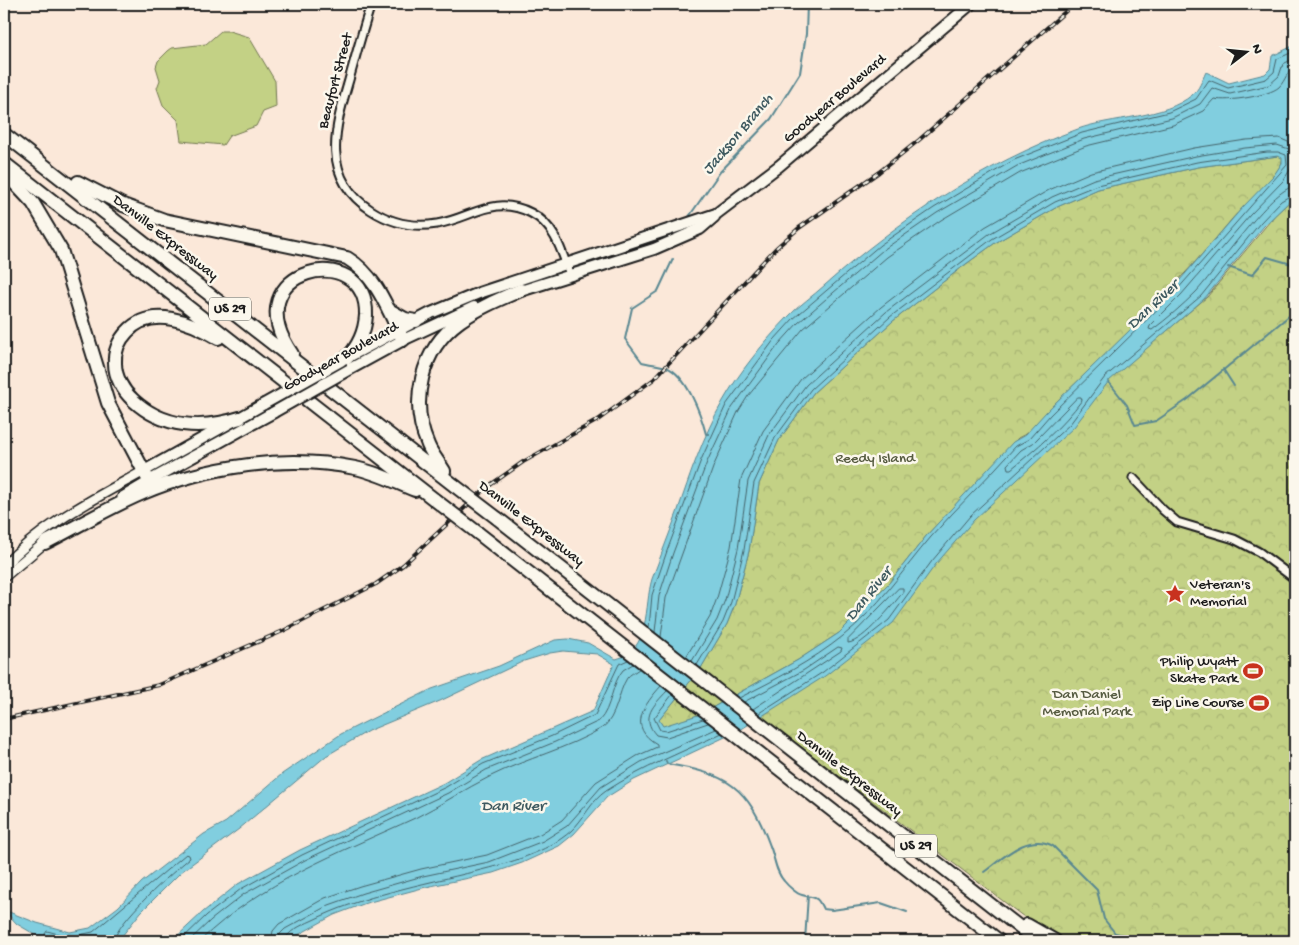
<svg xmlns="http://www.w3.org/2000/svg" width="1299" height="945" font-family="'Gochi Hand',sans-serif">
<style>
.grass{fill:#c3d185;stroke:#707650}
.forest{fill:url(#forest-crowns);stroke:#707650}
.water{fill:#81cedf;stroke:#598791;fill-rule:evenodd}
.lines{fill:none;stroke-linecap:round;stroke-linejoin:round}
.shore{stroke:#44636a;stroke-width:1}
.stream{stroke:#598791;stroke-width:2}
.minor-casing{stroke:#1c1c1c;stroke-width:11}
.tertiary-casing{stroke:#1c1c1c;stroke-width:12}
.secondary-casing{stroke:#1c1c1c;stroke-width:14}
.motorway-casing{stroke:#1c1c1c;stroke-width:16}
.minor{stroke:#fbf7ec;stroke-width:7}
.tertiary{stroke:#fbf7ec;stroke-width:9}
.secondary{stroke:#fbf7ec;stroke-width:10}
.motorway{stroke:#fbf7ec;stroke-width:12}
.rail-casing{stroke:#1c1c1c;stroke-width:4}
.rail{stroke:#fbf7ec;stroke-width:2;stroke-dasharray:5.5;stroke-linecap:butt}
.secondary-bridge-casing{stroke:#1c1c1c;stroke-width:14;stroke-linecap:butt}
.motorway-bridge-casing{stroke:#1c1c1c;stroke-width:16;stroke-linecap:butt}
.secondary-bridge{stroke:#fbf7ec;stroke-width:10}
.motorway-bridge{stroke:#fbf7ec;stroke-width:12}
.labels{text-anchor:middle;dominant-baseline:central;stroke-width:5;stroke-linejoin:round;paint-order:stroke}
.shield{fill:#fbf7ec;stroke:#5f5e5a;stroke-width:1}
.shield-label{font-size:14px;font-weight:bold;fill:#1c1c1c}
.street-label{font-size:15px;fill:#1c1c1c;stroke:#fbf7ec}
.park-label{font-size:15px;fill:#565b41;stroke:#fbf7ec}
.poi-label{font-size:15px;fill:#1c1c1c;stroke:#fbf7ec;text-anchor:end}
.water-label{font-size:16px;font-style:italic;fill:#3f5a60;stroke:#fbf7ec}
</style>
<defs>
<pattern id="forest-crowns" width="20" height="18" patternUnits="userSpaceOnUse" patternTransform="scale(1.25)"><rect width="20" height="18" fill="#c3d185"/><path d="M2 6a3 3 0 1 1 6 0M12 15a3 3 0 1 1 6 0" fill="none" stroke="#a7b372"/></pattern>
</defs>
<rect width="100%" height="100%" fill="#fbe8d9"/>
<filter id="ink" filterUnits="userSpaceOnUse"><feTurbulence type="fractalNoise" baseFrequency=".02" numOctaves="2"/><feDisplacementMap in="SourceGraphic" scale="10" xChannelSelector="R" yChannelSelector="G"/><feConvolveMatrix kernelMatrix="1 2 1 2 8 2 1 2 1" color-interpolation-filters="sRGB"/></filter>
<g filter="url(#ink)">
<path class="grass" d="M 221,31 L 229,31 L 249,37 L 275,81 L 276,107 L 263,112 L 256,126 L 229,136 L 223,145 L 181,141 L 178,120 L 163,105 L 157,88 L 160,80 L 156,67 L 158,61 L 168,51 L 172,48 L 206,44 Z"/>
<g class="forest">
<path d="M 1278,156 L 1283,158 C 1281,175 1244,205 1232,219 C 1179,284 1118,343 1056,402 C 1045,413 1033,432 1018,438 L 927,535 L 889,583 L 839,633 L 798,660 L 701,714 L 663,727 L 659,720 L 701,668 L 727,624 L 735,604 L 749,551 L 759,484 L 779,440 L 814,392 L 893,321 L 966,264 L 995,243 L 1057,207 L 1098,189 L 1198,167 Z"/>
<path d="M 1295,197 L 1295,941 L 1068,941 L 1034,924 L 1020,914 L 758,714 L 961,529 L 1107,381 L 1207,297 L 1275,215 Z"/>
</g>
<path class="water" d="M 1295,45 L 1295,196 L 1264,226 L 1204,299 L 1109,381 L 1074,427 L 974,520 L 936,564 L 893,623 L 825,676 L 740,730 L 634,780 L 607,797 L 574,834 L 559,846 L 522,863 L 493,873 L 426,887 L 366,903 L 334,915 L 287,941 L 172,941 L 203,912 L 238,884 L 300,850 L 444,783 L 481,760 L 593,711 L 614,664 L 597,654 L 563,651 L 550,653 L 524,661 L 440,701 L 368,731 L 326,756 L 239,829 L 181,872 L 141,912 L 118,941 L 46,941 L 17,924 L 4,910 L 37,923 L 70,932 L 90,928 L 118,907 L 142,882 L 204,834 L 226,822 L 282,774 L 341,734 L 432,689 L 499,666 L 555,640 L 568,639 L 588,643 L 616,659 C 651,651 644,605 652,579 C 660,557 669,535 677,513 C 690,475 703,436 723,401 C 740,371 764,342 788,317 C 799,305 813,296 825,285 C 899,220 984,163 1078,129 C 1111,117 1165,118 1192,95 C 1199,90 1202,80 1206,72 L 1229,83 L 1265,74 L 1270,69 L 1272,56 ZM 1278,156 L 1282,158 L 1282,163 L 1274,175 L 1242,208 L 1173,288 L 1046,412 L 1025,435 L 1013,442 L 927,535 L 889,583 L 839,633 L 798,660 L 701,714 L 663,726 L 659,720 L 701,668 L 727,624 L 735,604 L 749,551 L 759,484 L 779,440 L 814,392 L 893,321 L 966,264 L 995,243 L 1057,207 L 1098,189 L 1198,167 Z"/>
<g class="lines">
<g class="shore">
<path d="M 1078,397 L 1081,397 L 1082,400 C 1063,426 1036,449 1011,469 L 1008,469 L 1007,465 L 1021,450 L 1033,443 Z"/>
<path d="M 899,588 L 903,588 L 903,592 C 894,604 863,642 848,643 L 848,640 Z"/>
<path d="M 649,628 L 652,595 L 667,551 L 701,460 L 726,405 L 774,340 L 793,319 L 880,245 L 934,208 L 1014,160 L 1082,133 L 1169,112 L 1196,99 L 1209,80 L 1228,88 L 1266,79 L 1274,72 L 1277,59 L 1295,51"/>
<path d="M 655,632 L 659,596 L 673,553 L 707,462 L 732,408 L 779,344 L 798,323 L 883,250 L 937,213 L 1017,166 L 1084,139 L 1172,118 L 1200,104 L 1212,88 L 1230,94 L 1269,85 L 1279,76 L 1283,64 L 1295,58"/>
<path d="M 661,637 L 666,598 L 714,465 L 738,412 L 748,396 L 803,329 L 887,257 L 941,220 L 1020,173 L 1086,146 L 1173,125 L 1203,111 L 1214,99 C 1228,102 1269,96 1279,87 C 1286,80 1287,70 1295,66"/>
<path d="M 686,657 L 710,617 L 717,598 L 731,547 L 741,479 L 763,431 L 801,379 L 881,307 L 985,227 L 1049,190 L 1091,172 L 1194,148 L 1246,140 L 1279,138 L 1295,145"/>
<path d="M 692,661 L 717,620 L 725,600 L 738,549 L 748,481 L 769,435 L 806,385 L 886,312 L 989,234 L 1052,197 L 1094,179 L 1196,156 L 1245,148 L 1277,145 L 1289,149 L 1293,156 L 1293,165 L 1283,181 L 1250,215 L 1181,295 L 1150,326 L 1149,329 L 1152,330 C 1167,319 1183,305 1196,292 C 1215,272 1271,188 1295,186"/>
<path d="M 697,665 L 723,622 L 731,602 L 744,550 L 754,483 L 775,438 L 811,389 L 890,317 L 992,239 L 1055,202 L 1097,185 L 1197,162 L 1267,152 L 1278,152 L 1286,155 L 1287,165 L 1176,291 L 1050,415 L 1029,439 L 1016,446 C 989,477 958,506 931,537 C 902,571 878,608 843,636 C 812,661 775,680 739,698"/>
<path d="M 667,691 C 654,705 640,717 656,735 L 667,737 L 708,723"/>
<path d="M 672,695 L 654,718 L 660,730 L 666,731 L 703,719"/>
<path d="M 744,702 L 804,670 L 838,647 L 842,648 L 841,651 L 753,709"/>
<path d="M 759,713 L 823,672 L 889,620 L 932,561 L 970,516 L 1070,424 L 1105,377 L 1201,296 L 1260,223 L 1281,201 L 1295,193"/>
<path d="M 47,941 L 45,934 L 47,931 L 70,937 L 93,932 L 186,854 L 189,855 L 190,858 C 173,872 116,922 114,941"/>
<path d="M 180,941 L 207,915 L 241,889 L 302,855 L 446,787 L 483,764 L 552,736 L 595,715 L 619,664 L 628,660"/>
<path d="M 189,941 L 211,920 L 244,894 L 305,860 L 448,793 L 486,770 L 555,742 L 599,721 C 612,708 611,684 623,670 C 626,668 630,666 633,664"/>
<path d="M 200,941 C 261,882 339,853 415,818 C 441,805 465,789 491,776 C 527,758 567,749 602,728 C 617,718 618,692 627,678 C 630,674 635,672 639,669"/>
<path d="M 271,941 L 273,931 L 279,924 L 325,898 L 360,886 L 421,869 L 487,855 L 540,834 L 562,820 L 596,782 L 637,756 L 657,747 L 657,744 C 627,727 644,705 661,686"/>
<path d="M 279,941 L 280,934 L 285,929 L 329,905 L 363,893 L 423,876 L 489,862 L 543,841 L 567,826 L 601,787 L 641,762 L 716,729"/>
<path d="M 285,941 C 286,932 302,925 311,921 C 364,895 420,885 477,871 C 509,863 546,853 571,831 C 584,819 591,801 606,791 C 643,767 683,752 722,733"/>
</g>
<g class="stream">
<path d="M 688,218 L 720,172 L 771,119 L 800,73 L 806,34 L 807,4"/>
<path d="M 673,259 L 658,291 L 632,308 L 625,339 L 642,362 C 650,364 659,365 666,367 C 687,375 701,415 706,434 L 709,434"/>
<path d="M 1228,267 L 1252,275 L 1267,257 L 1295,265"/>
<path d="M 1223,369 L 1234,386"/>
<path d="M 1108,381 L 1127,405 L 1135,425 L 1156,421 L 1187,400 L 1295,311"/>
<path d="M 666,761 L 667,764 C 728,774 748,786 770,846 C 775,858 775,871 784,881 C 788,886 797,894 802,895 C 815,899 816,894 823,909 L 832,910 L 881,903 L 907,912"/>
<path d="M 984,872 C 1003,858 1028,832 1053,846 L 1097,890 L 1104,919 L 1115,933 L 1150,941"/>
<path d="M 805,941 L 808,895"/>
</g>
<defs>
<g id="minor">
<path d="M 371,4 C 363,29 356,55 349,80 C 335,128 320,177 371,210 C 391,223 413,228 437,224 C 472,218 494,194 531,213 C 555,225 562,252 570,275"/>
<path d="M 1133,478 L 1163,510 L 1177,522 L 1234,539 L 1259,552 L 1295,579"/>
</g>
<g id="tertiary">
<path d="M 122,497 L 149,481"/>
<path d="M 4,566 C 43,524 94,499 144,471"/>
<path d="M 4,577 L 48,540"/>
</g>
<g id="secondary">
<path d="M 514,293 L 654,249 L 700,229 L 714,217"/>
<path d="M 350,356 L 431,313 L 479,293 L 716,214 L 779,166 L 971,4"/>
<path d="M 350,369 L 403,340 L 474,307"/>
<path d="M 144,471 L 264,404"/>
<path d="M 149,481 L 274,412"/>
</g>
<g id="motorway">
<path d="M 4,134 L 455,486"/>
<path d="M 4,163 L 435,500"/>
<path d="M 4,172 L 33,203 L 61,250 L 108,403 L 149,481"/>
<path d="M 78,182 L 123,205 L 164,220 L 347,258 C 377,276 388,310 403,340"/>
<path d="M 389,310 L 405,319 L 416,321"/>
<path d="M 218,338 C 192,322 151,305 127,332 C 119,340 114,352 115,363 C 115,377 123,391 133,400 C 163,428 202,430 240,418"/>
<path d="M 292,354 C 232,267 368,239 366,315 C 365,332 358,347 346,359"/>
<path d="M 444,471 C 439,462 432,455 428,445 C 409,402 421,349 460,321 C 478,308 500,299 521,290"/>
<path d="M 497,518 L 1037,941"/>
<path d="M 478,533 L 999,941"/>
<path d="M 45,543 C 78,526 110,507 143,493 C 207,466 287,454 355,468 C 376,472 395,482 415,490"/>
<path d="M 1027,925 L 1055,941"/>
</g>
</defs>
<use href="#minor" class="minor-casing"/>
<use href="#tertiary" class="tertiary-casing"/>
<use href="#secondary" class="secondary-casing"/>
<use href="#motorway" class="motorway-casing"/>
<use href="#minor" class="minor"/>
<use href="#tertiary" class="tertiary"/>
<use href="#secondary" class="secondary"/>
<use href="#motorway" class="motorway"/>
<defs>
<path id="rail" d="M 4,719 L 159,685 L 283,631 L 376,584 L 403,565 L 486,488 L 523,462 L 598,420 L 654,379 L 776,248 L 799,228 L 879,172 L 919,140 L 1074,4"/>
</defs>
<use href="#rail" class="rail-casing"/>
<use href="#rail" class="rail"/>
<defs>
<g id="secondary-bridge">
<path d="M 264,404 L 341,361"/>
<path d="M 274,412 L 350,369"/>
</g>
<g id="motorway-bridge">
<path d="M 455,486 L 497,518"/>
<path d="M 435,500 L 478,533"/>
</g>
</defs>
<use href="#secondary-bridge" class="secondary-bridge-casing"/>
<use href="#motorway-bridge" class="motorway-bridge-casing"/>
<use href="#secondary-bridge" class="secondary-bridge"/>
<use href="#motorway-bridge" class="motorway-bridge"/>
</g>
</g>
<defs>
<symbol id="sight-bare" viewBox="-9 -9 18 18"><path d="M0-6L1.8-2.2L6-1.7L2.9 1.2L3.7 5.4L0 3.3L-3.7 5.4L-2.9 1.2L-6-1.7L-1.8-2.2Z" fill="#c8321e" stroke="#fbf7ec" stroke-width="2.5" paint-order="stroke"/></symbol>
<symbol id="stadium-bare" viewBox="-9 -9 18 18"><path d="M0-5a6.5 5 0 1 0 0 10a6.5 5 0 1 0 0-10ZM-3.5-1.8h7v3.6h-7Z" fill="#c8321e" stroke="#fbf7ec" stroke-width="2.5" paint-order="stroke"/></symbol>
</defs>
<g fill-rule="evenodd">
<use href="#sight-bare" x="1161" y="580" width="28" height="28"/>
<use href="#stadium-bare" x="1239" y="657" width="28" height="28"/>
<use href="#stadium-bare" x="1245" y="689" width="28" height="28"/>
</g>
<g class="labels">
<g class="shield">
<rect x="209" y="297.5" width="42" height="23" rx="4"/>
<rect x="895" y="834.5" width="42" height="23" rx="4"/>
</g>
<g class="shield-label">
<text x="230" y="309">US 29</text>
<text x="916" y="846">US 29</text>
</g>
<g class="street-label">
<text transform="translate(336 81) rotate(-75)">Beaufort Street</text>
<text transform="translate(835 99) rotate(-40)">Goodyear Boulevard</text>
<text transform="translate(165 238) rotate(38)">Danville Expressway</text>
<text transform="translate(341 357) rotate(-29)">Goodyear Boulevard</text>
<text transform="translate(531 524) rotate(38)">Danville Expressway</text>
<text transform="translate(849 774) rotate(38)">Danville Expressway</text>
</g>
<g class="park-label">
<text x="875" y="459">Reedy Island</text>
<text x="1087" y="695">Dan Daniel<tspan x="1087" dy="17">Memorial Park</tspan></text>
</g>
<g class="poi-label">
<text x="1190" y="585" text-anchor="start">Veteran's<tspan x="1190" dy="17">Memorial</tspan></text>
<text x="1238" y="662">Philip Wyatt<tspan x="1238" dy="17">Skate Park</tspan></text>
<text x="1244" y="703">Zip Line Course</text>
</g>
<g class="water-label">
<text transform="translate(739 135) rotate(-50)">Jackson Branch</text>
<text transform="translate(1154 306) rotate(-43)">Dan River</text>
<text transform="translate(870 595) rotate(-51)">Dan River</text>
<text x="513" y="807">Dan River</text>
</g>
</g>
<rect width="1299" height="945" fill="none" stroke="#fbf7ec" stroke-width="20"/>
<rect x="10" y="10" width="1279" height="925" fill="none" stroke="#1c1c1c" stroke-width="2" filter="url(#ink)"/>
<g transform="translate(1246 52) rotate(74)" stroke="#fbf7ec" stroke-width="4" paint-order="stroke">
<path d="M0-4L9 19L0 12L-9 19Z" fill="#1c1c1c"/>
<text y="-8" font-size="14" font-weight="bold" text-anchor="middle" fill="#1c1c1c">N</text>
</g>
</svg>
